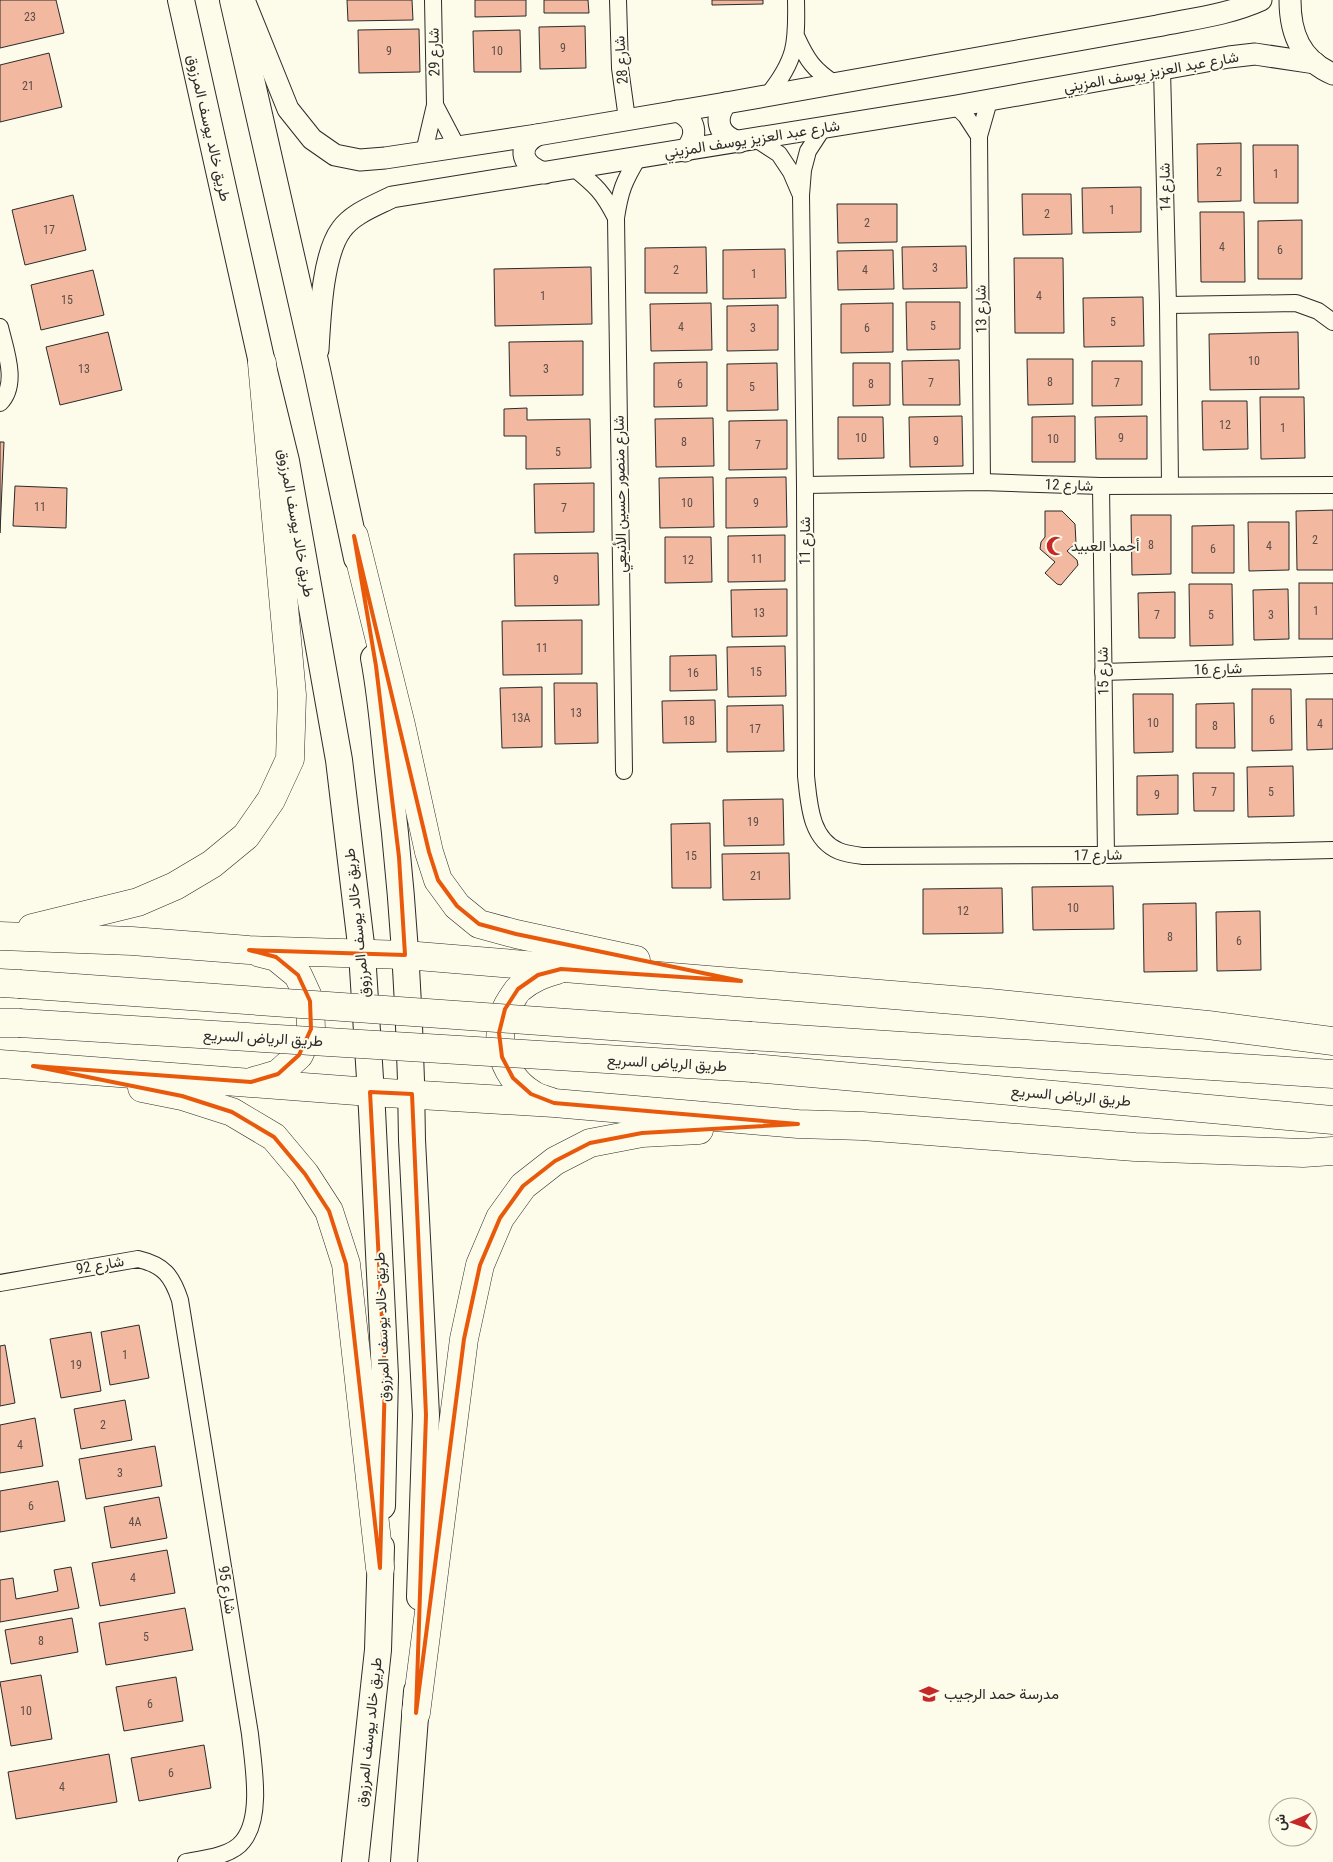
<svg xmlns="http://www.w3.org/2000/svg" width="1333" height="1862" font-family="'Roboto Condensed',Vazirmatn,sans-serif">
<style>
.building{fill:#f2b8a0;stroke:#2b2b2b}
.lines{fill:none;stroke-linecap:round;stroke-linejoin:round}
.minor-casing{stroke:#2b2b2b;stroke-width:18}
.tertiary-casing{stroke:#2b2b2b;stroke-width:23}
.primary-casing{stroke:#2b2b2b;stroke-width:28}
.motorway-casing{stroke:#2b2b2b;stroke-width:29}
.minor{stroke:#fdfbea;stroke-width:16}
.tertiary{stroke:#fdfbea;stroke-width:21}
.primary{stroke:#fdfbea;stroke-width:26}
.motorway{stroke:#fdfbea;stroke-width:28}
.motorway-bridge-casing{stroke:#2b2b2b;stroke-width:29;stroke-linecap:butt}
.motorway-bridge{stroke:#fdfbea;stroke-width:28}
.marked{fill:none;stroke:#e8590c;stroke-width:4;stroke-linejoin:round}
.labels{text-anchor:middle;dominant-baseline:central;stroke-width:4;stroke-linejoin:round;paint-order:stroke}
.number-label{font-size:12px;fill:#5d4e48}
.street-label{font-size:15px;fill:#2b2b2b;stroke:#fdfbea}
.poi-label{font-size:15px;fill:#2b2b2b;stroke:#fdfbea;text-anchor:start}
</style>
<rect width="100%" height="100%" fill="#fdfbea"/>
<g class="building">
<path d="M 0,0 L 56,0 L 64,33 L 0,48 Z"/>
<path d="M 347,0 L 412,0 L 413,20 L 348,21 Z"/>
<path d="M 475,0 L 526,0 L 526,16 L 475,17 Z"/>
<path d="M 544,0 L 588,0 L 589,13 L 544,13 Z"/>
<path d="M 712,0 L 763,0 L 763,4 L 712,5 Z"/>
<path d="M 585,26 L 586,68 L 540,69 L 539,27 Z"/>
<path d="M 419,29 L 420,72 L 359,73 L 358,30 Z"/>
<path d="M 520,30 L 521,72 L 474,72 L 473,31 Z"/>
<path d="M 49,53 L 62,107 L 0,122 L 0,65 Z"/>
<path d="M 1241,143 L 1241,201 L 1198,202 L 1197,144 Z"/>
<path d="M 1253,145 L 1298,145 L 1298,203 L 1254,203 Z"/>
<path d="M 1141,187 L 1141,232 L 1083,233 L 1082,188 Z"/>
<path d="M 1022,194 L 1071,194 L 1072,234 L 1023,235 Z"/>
<path d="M 73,195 L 86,250 L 25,265 L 12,210 Z"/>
<path d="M 837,204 L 897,204 L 897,242 L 838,243 Z"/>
<path d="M 1200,212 L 1244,212 L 1245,282 L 1201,282 Z"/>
<path d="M 1302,220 L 1302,279 L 1258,279 L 1258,221 Z"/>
<path d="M 966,246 L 967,288 L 903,289 L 902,247 Z"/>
<path d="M 706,247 L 707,293 L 645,293 L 645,248 Z"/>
<path d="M 785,249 L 786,298 L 723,299 L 723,250 Z"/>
<path d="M 893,250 L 894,289 L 838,290 L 837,251 Z"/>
<path d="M 1014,258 L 1063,258 L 1064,333 L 1015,333 Z"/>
<path d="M 591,267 L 592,324 L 495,326 L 494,269 Z"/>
<path d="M 93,270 L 104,315 L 41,330 L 31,285 Z"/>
<path d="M 1143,297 L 1144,346 L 1084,347 L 1083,298 Z"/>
<path d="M 906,302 L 960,302 L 960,349 L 907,350 Z"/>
<path d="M 711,303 L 712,350 L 651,351 L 650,304 Z"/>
<path d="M 893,303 L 893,352 L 841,353 L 841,304 Z"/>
<path d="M 778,305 L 778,350 L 727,351 L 727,306 Z"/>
<path d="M 108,332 L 122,390 L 60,405 L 46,347 Z"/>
<path d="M 1298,332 L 1299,389 L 1210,390 L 1209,334 Z"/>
<path d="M 583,341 L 583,395 L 510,396 L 509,342 Z"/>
<path d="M 1027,359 L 1073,359 L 1073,404 L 1028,405 Z"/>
<path d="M 959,360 L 960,405 L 903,405 L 902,361 Z"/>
<path d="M 1092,361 L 1142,361 L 1142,405 L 1092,406 Z"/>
<path d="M 707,362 L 707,406 L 654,407 L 654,363 Z"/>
<path d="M 777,363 L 778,410 L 727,411 L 727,364 Z"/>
<path d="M 853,363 L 890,363 L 890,405 L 853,406 Z"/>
<path d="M 1260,397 L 1304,397 L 1305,458 L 1261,459 Z"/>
<path d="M 1202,401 L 1247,401 L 1248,449 L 1203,450 Z"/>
<path d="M 527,408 L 527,420 L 590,419 L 591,468 L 526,469 L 526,436 L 504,436 L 504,409 Z"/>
<path d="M 962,416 L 963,466 L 910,467 L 909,417 Z"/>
<path d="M 1075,416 L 1075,462 L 1032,462 L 1032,417 Z"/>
<path d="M 1147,416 L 1147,459 L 1096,459 L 1095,417 Z"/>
<path d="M 838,417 L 883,417 L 884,458 L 838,459 Z"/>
<path d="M 713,418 L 714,466 L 656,467 L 655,419 Z"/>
<path d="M 787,420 L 787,469 L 729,470 L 729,421 Z"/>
<path d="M 0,442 L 4,442 L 0,533 Z"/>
<path d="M 713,477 L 714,527 L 660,528 L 659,478 Z"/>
<path d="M 786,477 L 787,527 L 726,528 L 726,478 Z"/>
<path d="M 594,483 L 594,532 L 535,533 L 534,484 Z"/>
<path d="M 15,486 L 67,488 L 66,528 L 13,526 Z"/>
<path d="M 1333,510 L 1333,570 L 1297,570 L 1296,511 Z"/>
<path d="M 1045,511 L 1062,511 L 1075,524 L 1076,543 L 1067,551 L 1077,560 L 1078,565 L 1061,585 L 1057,584 L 1045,573 L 1055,562 L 1040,549 L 1041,542 L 1045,537 Z"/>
<path d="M 1131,515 L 1171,515 L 1171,574 L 1132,575 Z"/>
<path d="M 1248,522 L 1289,522 L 1289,570 L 1249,571 Z"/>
<path d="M 1234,525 L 1234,573 L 1192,573 L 1192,526 Z"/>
<path d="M 785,535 L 785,581 L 728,582 L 728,536 Z"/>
<path d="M 665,537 L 711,537 L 712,582 L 665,583 Z"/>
<path d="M 598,553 L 599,605 L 515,606 L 514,554 Z"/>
<rect x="1299" y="583" width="34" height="56"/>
<path d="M 1189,584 L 1232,584 L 1233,645 L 1190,646 Z"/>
<path d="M 787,589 L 787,636 L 732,637 L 731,590 Z"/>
<path d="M 1288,589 L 1289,639 L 1254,640 L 1253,590 Z"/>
<path d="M 1175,592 L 1175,638 L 1139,638 L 1138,593 Z"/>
<path d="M 582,620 L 582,674 L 503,675 L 502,621 Z"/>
<path d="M 785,646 L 786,696 L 728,697 L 727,647 Z"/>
<path d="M 716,655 L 717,690 L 670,691 L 670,656 Z"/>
<path d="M 554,683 L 597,683 L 598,743 L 555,744 Z"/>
<path d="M 542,687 L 542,747 L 502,748 L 500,688 Z"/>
<path d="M 1252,689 L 1291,689 L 1292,750 L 1252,751 Z"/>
<path d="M 1133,694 L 1173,694 L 1173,752 L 1134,753 Z"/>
<path d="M 1306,699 L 1333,699 L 1333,749 L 1307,750 Z"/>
<path d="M 715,700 L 716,742 L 663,743 L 662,701 Z"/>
<path d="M 1234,703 L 1235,748 L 1196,748 L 1196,704 Z"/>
<path d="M 783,705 L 784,751 L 727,752 L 727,706 Z"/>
<path d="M 1293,766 L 1294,816 L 1248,817 L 1247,767 Z"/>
<path d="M 1193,773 L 1234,773 L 1234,811 L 1194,811 Z"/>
<path d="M 1178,775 L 1178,814 L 1137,815 L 1137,776 Z"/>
<path d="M 783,799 L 784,845 L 724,846 L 723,800 Z"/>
<path d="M 710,823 L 711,888 L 672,888 L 671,824 Z"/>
<path d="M 789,853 L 790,899 L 723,900 L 722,854 Z"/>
<path d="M 1113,886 L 1114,929 L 1033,930 L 1032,887 Z"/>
<path d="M 1002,888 L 1003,933 L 923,934 L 923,889 Z"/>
<path d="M 1196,903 L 1197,971 L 1144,972 L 1143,904 Z"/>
<path d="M 1260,911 L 1261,970 L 1217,971 L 1216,912 Z"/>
<path d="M 139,1325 L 149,1378 L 110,1385 L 101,1332 Z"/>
<path d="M 91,1332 L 101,1391 L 61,1398 L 50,1339 Z"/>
<path d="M 5,1345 L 15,1403 L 0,1406 L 0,1346 Z"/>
<path d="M 125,1400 L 132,1440 L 81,1449 L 74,1409 Z"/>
<path d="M 35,1418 L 43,1466 L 0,1473 L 0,1425 Z"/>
<path d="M 155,1446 L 162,1486 L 86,1499 L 79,1459 Z"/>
<path d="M 58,1481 L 65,1521 L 0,1532 L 0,1491 Z"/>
<path d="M 159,1497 L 167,1538 L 111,1548 L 104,1507 Z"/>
<path d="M 167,1550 L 175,1593 L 100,1606 L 92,1563 Z"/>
<path d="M 71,1567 L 79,1608 L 0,1622 L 0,1580 L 13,1578 L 16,1599 L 58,1591 L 54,1570 Z"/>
<path d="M 185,1608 L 193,1650 L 106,1665 L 99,1623 Z"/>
<path d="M 72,1618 L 78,1652 L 11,1664 L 5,1630 Z"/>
<path d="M 41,1675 L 52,1739 L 11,1746 L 0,1682 Z"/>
<path d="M 176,1677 L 183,1721 L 124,1731 L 116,1687 Z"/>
<path d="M 204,1745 L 211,1788 L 139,1801 L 131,1758 Z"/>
<path d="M 109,1754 L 117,1802 L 16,1819 L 8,1772 Z"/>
</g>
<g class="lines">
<defs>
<g id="minor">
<path d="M 618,0 L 620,68 L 627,119"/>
<path d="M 797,38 C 807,60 814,70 834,83"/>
<path d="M 1162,70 L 1168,305 L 1170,485"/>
<path d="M 768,95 C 796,60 797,44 796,0"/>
<path d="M 435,105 L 457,147"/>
<path d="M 956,106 L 966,116 L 979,136"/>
<path d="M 823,128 L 808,151 L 803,170 L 801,195 L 805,485 L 806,776 C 809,803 810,839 839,851 C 846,854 855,855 863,856 L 1106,855 L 1333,850"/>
<path d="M 756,139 L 779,154 L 791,172 L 800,193"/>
<path d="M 424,152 L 435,105 L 433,0"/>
<path d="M 574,168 C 596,186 603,192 616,218"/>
<path d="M 1168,305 L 1296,303 L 1318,311 L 1333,322"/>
<path d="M 0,327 C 5,349 19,384 0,403"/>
<path d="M 982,482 L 979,136 L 989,101"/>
<path d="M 805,485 L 982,482 L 1101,486 L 1333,485"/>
<path d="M 1101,486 L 1106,855"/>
<path d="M 1103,672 L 1333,665"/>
<path d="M 624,771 L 616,218 C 620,191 624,181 638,158"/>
<path d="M 0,1283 L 138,1259 C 164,1265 172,1276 180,1300 L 250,1734 C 253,1764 263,1816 243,1841 C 232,1856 203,1859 186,1862"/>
</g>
<g id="tertiary">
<path d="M 244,0 L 288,109 L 312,139 L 335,155 L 360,160 L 385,158 L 537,135 L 726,103 L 1157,26 C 1191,19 1228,15 1261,0"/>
<path d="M 1290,0 C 1290,33 1300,60 1333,74"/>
<path d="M 726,103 C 713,120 719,136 739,142"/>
<path d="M 677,111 C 696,119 699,135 685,151"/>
<path d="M 537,135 C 515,148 523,167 545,173"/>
<path d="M 318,350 C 320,319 322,256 341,230 C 352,214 374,206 392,197 L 956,106 L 1229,57 L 1255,54 L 1315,63"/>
</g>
<g id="primary">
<path d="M 181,0 L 262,363 L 286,461 L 339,760 L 362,953 L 372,1110 L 385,1376 L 382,1506"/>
<path d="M 233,0 L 317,370 L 357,558"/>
<path d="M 374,658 C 381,695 384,733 388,771 C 403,893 411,1017 412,1140 L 426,1415 L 420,1597"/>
<path d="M 355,1862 L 378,1650 L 381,1547"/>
<path d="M 404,1862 L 417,1691"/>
</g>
<g id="motorway">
<path d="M 354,536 L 401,725 L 429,852 L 438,880 L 457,906 L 479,924 L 516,934 L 636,960"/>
<path d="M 32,928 L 138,902 L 175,886 L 212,864 L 246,836 L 271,800 L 290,759 L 292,695 L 262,363"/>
<path d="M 0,936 L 132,941 L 249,950 L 405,955 L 990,1003 L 1208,1025 L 1333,1041"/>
<path d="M 0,983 L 19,984"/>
<path d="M 0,1023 L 19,1023"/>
<path d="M 751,1036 L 1333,1074"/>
<path d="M 0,1064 L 370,1092 L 554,1103 L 798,1124 L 862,1126 L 1135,1147 L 1303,1153 L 1333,1151"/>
<path d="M 753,1068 L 1333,1120"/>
<path d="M 254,1081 L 278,1074 L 299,1055 L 311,1029 L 310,1001 L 298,975 L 276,957 L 260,953"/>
<path d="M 142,1088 L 182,1096 L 232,1112 L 274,1137 L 305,1174 L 329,1211 L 346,1264 L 380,1568"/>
<path d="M 549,1101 C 544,1099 537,1098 532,1094 C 500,1075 491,1030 511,1000 C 514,996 516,991 520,988 C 532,978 543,974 557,970"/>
<path d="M 416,1713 L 464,1339 L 480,1265 L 500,1218 L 523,1186 L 555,1161 L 590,1143 L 642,1133 L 699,1130"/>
</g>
</defs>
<use href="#minor" class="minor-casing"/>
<use href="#tertiary" class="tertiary-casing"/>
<use href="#primary" class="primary-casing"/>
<use href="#motorway" class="motorway-casing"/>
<use href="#minor" class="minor"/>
<use href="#tertiary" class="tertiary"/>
<use href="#primary" class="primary"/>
<use href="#motorway" class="motorway"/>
<defs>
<g id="motorway-bridge">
<path d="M 19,984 L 751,1036"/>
<path d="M 19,1023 L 753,1068"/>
</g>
</defs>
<use href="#motorway-bridge" class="motorway-bridge-casing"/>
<use href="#motorway-bridge" class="motorway-bridge"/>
</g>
<path class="marked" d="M 354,536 L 429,852 L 438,880 L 457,906 L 479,924 L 516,934 L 741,981 L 561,969 L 538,975 L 518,989 L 505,1009 L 499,1033 L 502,1057 L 513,1078 L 531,1094 L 554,1103 L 798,1124 L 642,1133 L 590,1143 L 555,1161 L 523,1186 L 500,1218 L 480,1265 L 464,1339 L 416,1713 L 426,1415 L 412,1094 L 370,1092 L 385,1376 L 380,1568 L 346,1264 L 329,1211 L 305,1174 L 274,1137 L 232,1112 L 182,1096 L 33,1066 L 251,1082 L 278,1074 L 299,1055 L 311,1029 L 310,1001 L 298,975 L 276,957 L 249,950 L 405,955 L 399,857 L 376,666 Z"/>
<defs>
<symbol id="mosque-bare" viewBox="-9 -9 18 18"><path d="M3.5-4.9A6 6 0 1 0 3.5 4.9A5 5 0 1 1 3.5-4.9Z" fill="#c62828" stroke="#fdfbea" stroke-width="2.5" paint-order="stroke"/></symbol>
<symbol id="school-bare" viewBox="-9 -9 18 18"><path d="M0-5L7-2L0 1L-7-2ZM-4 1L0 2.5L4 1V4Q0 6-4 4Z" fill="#c62828" stroke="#fdfbea" stroke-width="2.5" paint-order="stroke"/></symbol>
</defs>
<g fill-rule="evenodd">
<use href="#mosque-bare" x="1042" y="532" width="28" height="28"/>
<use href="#school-bare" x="915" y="1680" width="28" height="28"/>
</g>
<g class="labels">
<g class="number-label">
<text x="30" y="17">23</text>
<text x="563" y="48">9</text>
<text x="389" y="51">9</text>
<text x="497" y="51">10</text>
<text x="28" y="86">21</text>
<text x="1219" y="172">2</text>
<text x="1276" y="174">1</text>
<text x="1112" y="210">1</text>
<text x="1047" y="214">2</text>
<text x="867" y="223">2</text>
<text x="49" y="230">17</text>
<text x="1222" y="247">4</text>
<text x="1280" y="250">6</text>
<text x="935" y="268">3</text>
<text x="676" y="270">2</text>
<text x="865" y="270">4</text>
<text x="754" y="274">1</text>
<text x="543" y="296">1</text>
<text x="1039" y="296">4</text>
<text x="67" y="300">15</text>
<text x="1113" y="322">5</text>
<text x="933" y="326">5</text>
<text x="681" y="327">4</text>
<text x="753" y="328">3</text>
<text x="867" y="328">6</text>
<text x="1254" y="361">10</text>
<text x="84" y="369">13</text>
<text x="546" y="369">3</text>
<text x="1050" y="382">8</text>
<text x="931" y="383">7</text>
<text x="1117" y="383">7</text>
<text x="680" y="384">6</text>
<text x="871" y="384">8</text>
<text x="752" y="387">5</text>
<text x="1225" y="425">12</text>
<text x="1283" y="428">1</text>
<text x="861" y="438">10</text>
<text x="1121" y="438">9</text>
<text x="1053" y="439">10</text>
<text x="936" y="441">9</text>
<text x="684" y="442">8</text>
<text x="758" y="445">7</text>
<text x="558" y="452">5</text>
<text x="687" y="503">10</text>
<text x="756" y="503">9</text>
<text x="40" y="507">11</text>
<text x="564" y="508">7</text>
<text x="1315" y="540">2</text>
<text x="1151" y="545">8</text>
<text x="1269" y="546">4</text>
<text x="1213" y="549">6</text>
<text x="757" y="559">11</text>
<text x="688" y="560">12</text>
<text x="556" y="580">9</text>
<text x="1316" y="611">1</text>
<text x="759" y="613">13</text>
<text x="1157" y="615">7</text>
<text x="1211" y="615">5</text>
<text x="1271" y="615">3</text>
<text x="542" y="648">11</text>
<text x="756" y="672">15</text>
<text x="693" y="673">16</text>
<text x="576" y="713">13</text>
<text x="521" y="718">13A</text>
<text x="1272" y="720">6</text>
<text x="689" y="721">18</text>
<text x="1153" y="723">10</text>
<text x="1320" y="724">4</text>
<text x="1215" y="726">8</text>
<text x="755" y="729">17</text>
<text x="1214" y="792">7</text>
<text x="1271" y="792">5</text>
<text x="1157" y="795">9</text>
<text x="753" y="822">19</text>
<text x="691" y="856">15</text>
<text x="756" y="876">21</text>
<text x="1073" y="908">10</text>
<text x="963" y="911">12</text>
<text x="1170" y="937">8</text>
<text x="1239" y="941">6</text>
<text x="125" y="1355">1</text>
<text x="76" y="1365">19</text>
<text x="103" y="1425">2</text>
<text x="20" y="1445">4</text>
<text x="120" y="1473">3</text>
<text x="31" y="1506">6</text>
<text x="135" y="1522">4A</text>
<text x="133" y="1578">4</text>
<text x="146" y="1637">5</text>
<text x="41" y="1641">8</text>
<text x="150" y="1704">6</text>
<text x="26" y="1711">10</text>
<text x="171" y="1773">6</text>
<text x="62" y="1787">4</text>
</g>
<g class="street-label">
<text transform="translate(434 52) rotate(-91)">شارع 29</text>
<text transform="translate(621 60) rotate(-94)">شارع 28</text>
<text transform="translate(1151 72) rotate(-10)">شارع عبد العزيز يوسف المزيني</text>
<text transform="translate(209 128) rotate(77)">طريق خالد يوسف المرزوق</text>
<text transform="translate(752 139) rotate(-9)">شارع عبد العزيز يوسف المزيني</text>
<text transform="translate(1165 187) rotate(-91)">شارع 14</text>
<text transform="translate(981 309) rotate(-91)">شارع 13</text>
<text transform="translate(1069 485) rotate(2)">شارع 12</text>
<text transform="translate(620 494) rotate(-91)">شارع منصور حسين الأنبعي</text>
<text transform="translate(296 523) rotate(80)">طريق خالد يوسف المرزوق</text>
<text transform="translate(805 541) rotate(-90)">شارع 11</text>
<text transform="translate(1218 669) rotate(-2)">شارع 16</text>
<text transform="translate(1103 671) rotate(-91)">شارع 15</text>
<text transform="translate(1098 855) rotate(-1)">شارع 17</text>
<text transform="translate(357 923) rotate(-96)">طريق خالد يوسف المرزوق</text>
<text transform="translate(263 1038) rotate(3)">طريق الرياض السريع</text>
<text transform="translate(667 1063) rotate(3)">طريق الرياض السريع</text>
<text transform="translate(1071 1096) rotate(5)">طريق الرياض السريع</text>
<text transform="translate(100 1265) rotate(-10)">شارع 92</text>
<text transform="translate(382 1327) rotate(-92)">طريق خالد يوسف المرزوق</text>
<text transform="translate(227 1590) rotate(81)">شارع 95</text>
<text transform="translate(369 1732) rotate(-84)">طريق خالد يوسف المرزوق</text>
</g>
<g class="poi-label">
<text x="1071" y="546">أحمد العبيد</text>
<text x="944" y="1694">مدرسة حمد الرجيب</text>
</g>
</g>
<g transform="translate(1293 1822) rotate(268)"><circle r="24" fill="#fdfbea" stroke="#a9a89e"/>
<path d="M0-4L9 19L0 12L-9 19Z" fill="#c62828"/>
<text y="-8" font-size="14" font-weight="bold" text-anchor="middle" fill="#2b2b2b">ش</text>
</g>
</svg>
